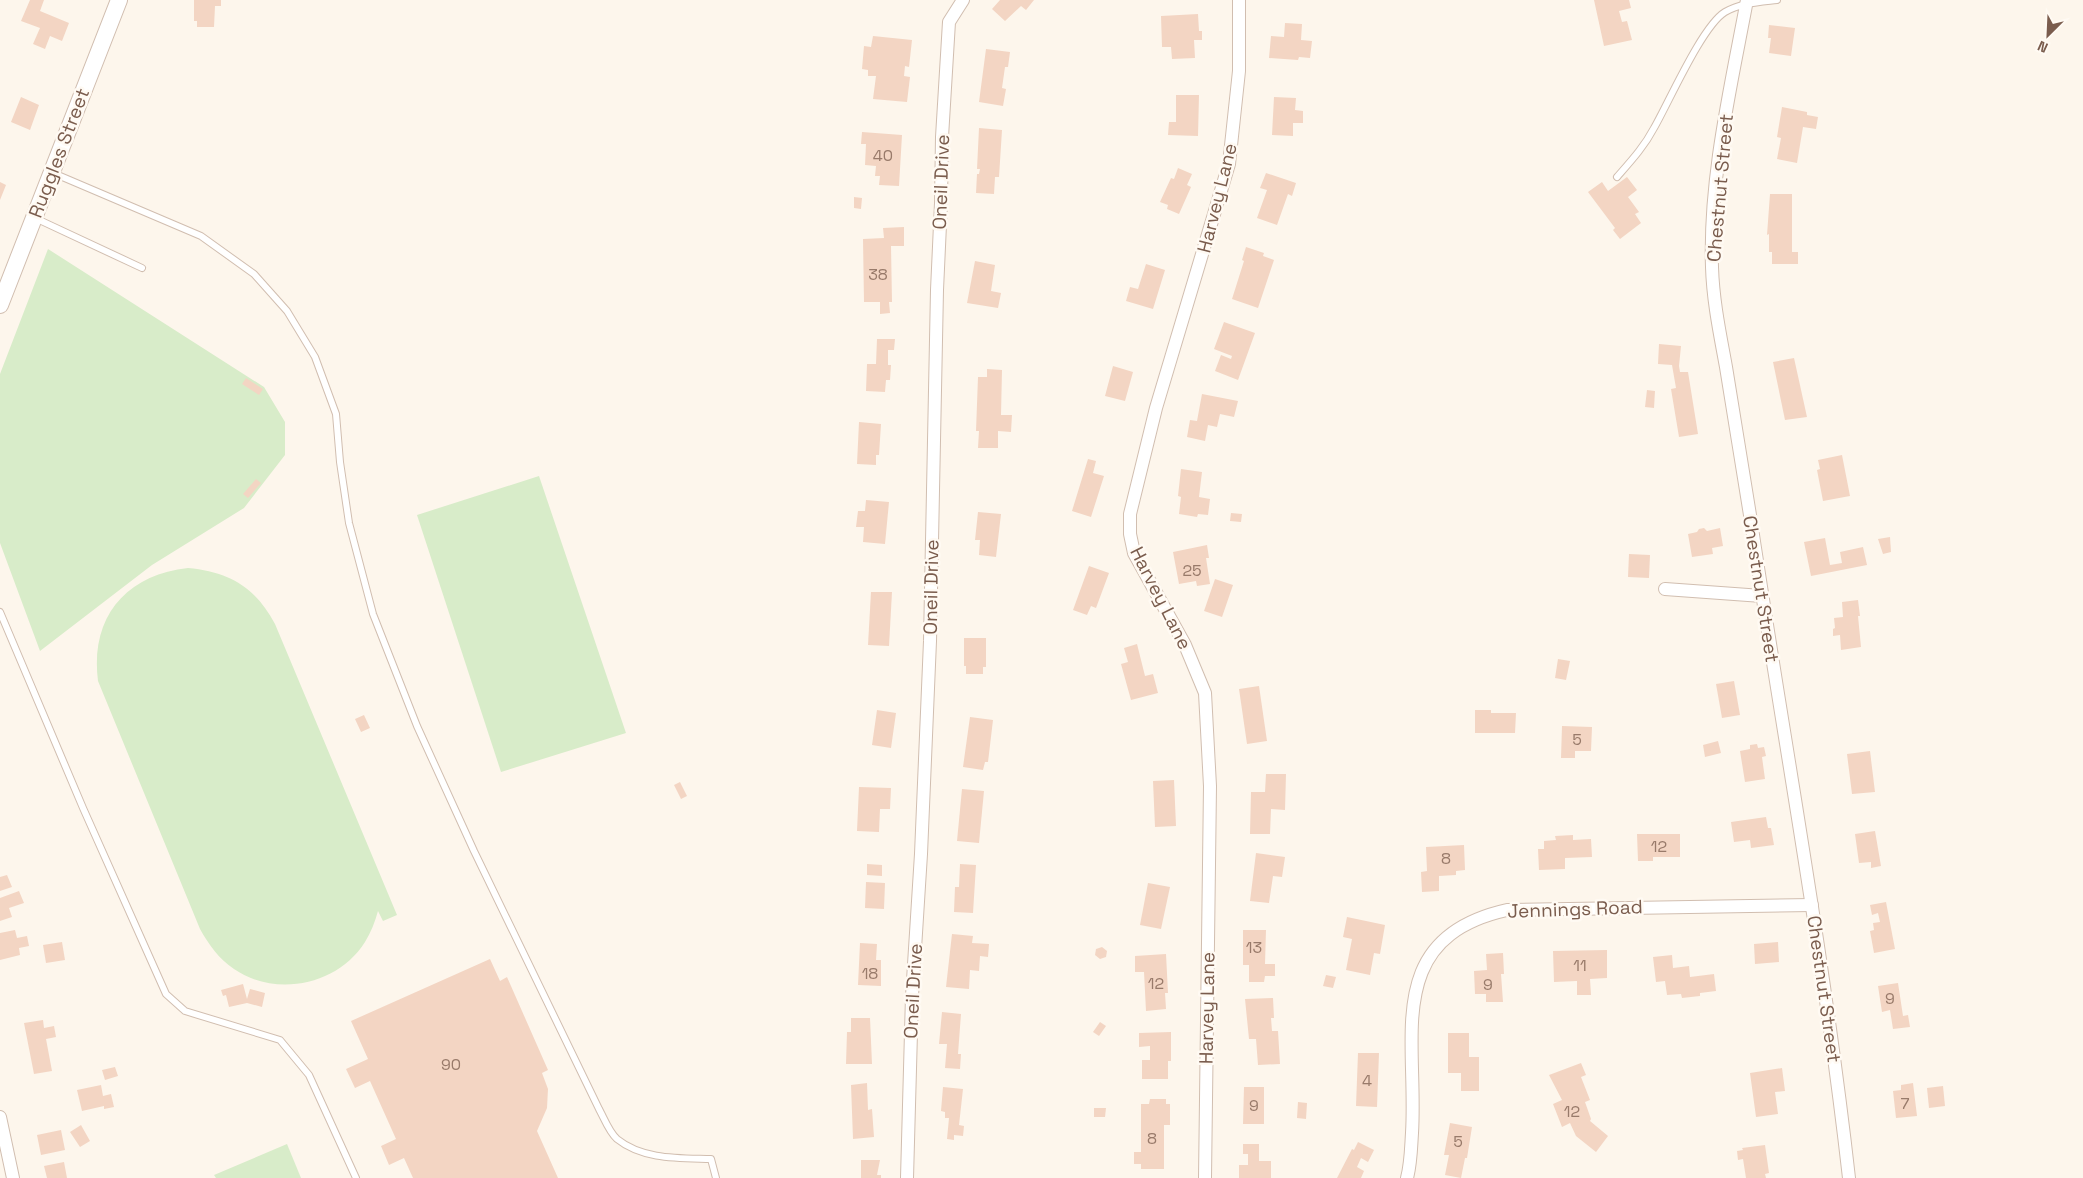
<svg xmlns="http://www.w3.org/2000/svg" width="2083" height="1178" font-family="'Space Grotesk',sans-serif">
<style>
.green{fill:#d8ecc9}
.building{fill:#f3d5c3}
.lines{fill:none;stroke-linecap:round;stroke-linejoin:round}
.service-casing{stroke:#d1beb0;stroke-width:8}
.minor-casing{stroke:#d1beb0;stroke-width:14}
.tertiary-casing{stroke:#d1beb0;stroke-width:18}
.service{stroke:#fff;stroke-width:6}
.minor{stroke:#fff;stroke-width:12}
.tertiary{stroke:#fff;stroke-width:16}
.labels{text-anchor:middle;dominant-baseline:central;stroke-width:5;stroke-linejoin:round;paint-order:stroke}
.number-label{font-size:16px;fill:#987a6a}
.street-label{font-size:19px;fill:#7a5c4d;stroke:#fffaf3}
</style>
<rect width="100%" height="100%" fill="#fdf6ec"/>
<g class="green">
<path d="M 48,249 L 264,387 L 285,422 L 285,455 L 244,508 L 152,565 L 40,651 L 0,543 L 0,374 Z"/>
<path d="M 539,476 L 626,733 L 501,772 L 417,515 Z"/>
<path d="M 188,568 C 230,572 255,587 275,624 L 397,915 L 383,921 L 378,911 C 375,922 371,932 365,942 C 338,985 276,998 234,969 C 219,959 209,945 200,929 L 98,681 C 90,618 125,575 188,568 Z"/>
<path d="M 287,1144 L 301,1178 L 216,1178 L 214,1175 Z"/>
</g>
<g class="building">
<path d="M 30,0 L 44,0 L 40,11 L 69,23 L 62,41 L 50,36 L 45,49 L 33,44 L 40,28 L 21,21 Z"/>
<path d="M 194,0 L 221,0 L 221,6 L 215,6 L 214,27 L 197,27 L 197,21 L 194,21 Z"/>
<path d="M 1000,0 L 1034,0 L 1026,10 L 1021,6 L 1005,21 L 992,9 Z"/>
<path d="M 1594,0 L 1629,0 L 1631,8 L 1619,11 L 1622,22 L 1627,21 L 1632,40 L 1604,46 Z"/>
<path d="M 1198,14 L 1199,31 L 1202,31 L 1202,40 L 1194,40 L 1195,58 L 1172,59 L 1171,47 L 1162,47 L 1161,16 Z"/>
<path d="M 1285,23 L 1302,24 L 1301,40 L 1312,41 L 1310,58 L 1299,57 L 1298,60 L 1269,58 L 1271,36 L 1284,37 Z"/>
<path d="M 1769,25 L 1795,28 L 1791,56 L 1769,53 L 1771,38 L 1768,38 Z"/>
<path d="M 873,36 L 912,40 L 909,67 L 905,66 L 904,76 L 910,77 L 907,102 L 873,99 L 876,76 L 868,76 L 868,70 L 862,69 L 864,46 L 871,47 Z"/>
<path d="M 986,49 L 1010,52 L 1008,67 L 1005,67 L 1002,88 L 1006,89 L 1003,106 L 979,102 Z"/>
<path d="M 1176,95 L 1199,95 L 1198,136 L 1168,135 L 1169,122 L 1176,122 Z"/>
<path d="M 21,97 L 39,105 L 30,130 L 11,122 Z"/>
<path d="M 1274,97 L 1296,98 L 1295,110 L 1303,111 L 1303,123 L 1293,123 L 1293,136 L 1272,135 Z"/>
<path d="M 1782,107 L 1807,112 L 1807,115 L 1818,117 L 1816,129 L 1803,127 L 1797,163 L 1777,159 L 1781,138 L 1777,137 Z"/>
<path d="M 979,128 L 1002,130 L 999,177 L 995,177 L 994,194 L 976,193 L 977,174 L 979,174 L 980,169 L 977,169 Z"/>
<path d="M 862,132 L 902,135 L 899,186 L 879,185 L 880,176 L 875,176 L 876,166 L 865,165 L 866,144 L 861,144 Z"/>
<path d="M 1178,168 L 1192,174 L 1187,185 L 1191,187 L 1179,214 L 1167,209 L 1168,205 L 1160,202 L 1171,178 L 1174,179 Z"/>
<path d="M 1266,173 L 1296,183 L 1292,196 L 1288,194 L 1277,225 L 1257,218 L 1267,190 L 1260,188 Z"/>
<path d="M 1627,177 L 1637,190 L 1628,197 L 1639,212 L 1635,214 L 1641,223 L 1620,239 L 1613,230 L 1615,228 L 1588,192 L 1602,182 L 1608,191 Z"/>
<path d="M 0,182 L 6,185 L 0,200 Z"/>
<path d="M 1770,194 L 1792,194 L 1792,252 L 1798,252 L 1798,264 L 1772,264 L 1772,252 L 1769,252 L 1769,234 L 1767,235 Z"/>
<path d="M 854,197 L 862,198 L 861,209 L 854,208 Z"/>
<path d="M 904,227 L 904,246 L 891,246 L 892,302 L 889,302 L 890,313 L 880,314 L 880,302 L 864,302 L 863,239 L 884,238 L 883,228 Z"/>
<path d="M 1246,247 L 1264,253 L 1263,256 L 1274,260 L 1258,308 L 1232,299 L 1244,261 L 1242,260 Z"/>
<path d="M 975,261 L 995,265 L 991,291 L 1001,293 L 998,308 L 967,303 Z"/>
<path d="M 1146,264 L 1165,270 L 1153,309 L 1126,301 L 1130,287 L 1138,289 Z"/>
<path d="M 1224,322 L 1255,333 L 1238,380 L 1215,371 L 1221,355 L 1231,359 L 1232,356 L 1214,349 Z"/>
<path d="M 877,339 L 895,339 L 894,350 L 888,350 L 888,365 L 891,365 L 890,380 L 886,380 L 885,392 L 866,391 L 867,364 L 876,364 Z"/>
<path d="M 1659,344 L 1681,346 L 1679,366 L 1680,372 L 1688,372 L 1698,434 L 1679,437 L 1671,389 L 1676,388 L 1672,365 L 1658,364 Z"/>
<path d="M 1794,358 L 1807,417 L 1785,420 L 1773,362 Z"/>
<path d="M 1113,366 L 1133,372 L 1125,401 L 1105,396 Z"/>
<path d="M 987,369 L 1002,370 L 1001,415 L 1012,415 L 1011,432 L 998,431 L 998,448 L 978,448 L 979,431 L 976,431 L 978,377 L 987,377 Z"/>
<path d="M 246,378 L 263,389 L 259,395 L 242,384 Z"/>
<path d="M 1647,390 L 1655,391 L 1654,408 L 1645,407 Z"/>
<path d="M 1202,394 L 1238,401 L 1234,417 L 1220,414 L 1217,427 L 1208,425 L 1205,441 L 1187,437 L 1190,420 L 1197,421 Z"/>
<path d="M 859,422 L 881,424 L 879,455 L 876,455 L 876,465 L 857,464 Z"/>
<path d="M 1842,455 L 1850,496 L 1823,501 L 1817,470 L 1820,469 L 1818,460 Z"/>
<path d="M 1088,459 L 1096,461 L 1093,473 L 1104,476 L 1091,517 L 1072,511 Z"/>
<path d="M 1181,469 L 1202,472 L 1199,497 L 1210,499 L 1208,515 L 1198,514 L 1197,517 L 1179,514 L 1181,497 L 1178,496 Z"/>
<path d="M 256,479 L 261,483 L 248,498 L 243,494 Z"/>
<path d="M 866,500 L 889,502 L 885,544 L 863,542 L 864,527 L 856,527 L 858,511 L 865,511 Z"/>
<path d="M 978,512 L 1001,514 L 996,557 L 979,555 L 980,540 L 975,540 Z"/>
<path d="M 1231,513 L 1242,514 L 1241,522 L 1230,521 Z"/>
<path d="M 1704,528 L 1707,531 L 1720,528 L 1723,546 L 1712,548 L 1713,554 L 1692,557 L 1688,534 L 1697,532 L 1699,529 Z"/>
<path d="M 1890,537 L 1891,552 L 1883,554 L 1878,539 Z"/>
<path d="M 1825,538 L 1830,565 L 1842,563 L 1840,552 L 1863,547 L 1867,565 L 1811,576 L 1804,542 Z"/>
<path d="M 1207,545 L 1209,558 L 1206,558 L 1210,584 L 1197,586 L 1196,581 L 1179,584 L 1173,552 Z"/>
<path d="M 1629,554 L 1650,555 L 1649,578 L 1628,577 Z"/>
<path d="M 1089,566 L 1109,573 L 1096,608 L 1091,606 L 1087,615 L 1073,610 Z"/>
<path d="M 1215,579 L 1233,585 L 1222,617 L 1204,611 Z"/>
<path d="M 871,592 L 892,592 L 889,646 L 868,645 Z"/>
<path d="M 1858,600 L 1860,616 L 1858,616 L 1861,647 L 1841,650 L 1840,635 L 1833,636 L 1833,629 L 1835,628 L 1834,618 L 1843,617 L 1842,602 Z"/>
<path d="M 964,638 L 986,638 L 986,667 L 983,667 L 983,674 L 966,674 L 966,666 L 964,666 Z"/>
<path d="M 1137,644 L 1145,676 L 1153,674 L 1158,693 L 1131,700 L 1121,664 L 1128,662 L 1124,648 Z"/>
<path d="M 1558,659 L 1570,661 L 1566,680 L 1555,678 Z"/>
<path d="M 1734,681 L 1740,715 L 1722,718 L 1716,684 Z"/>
<path d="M 1259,686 L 1267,741 L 1247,744 L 1239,689 Z"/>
<path d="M 877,710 L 896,713 L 891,748 L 872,745 Z"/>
<path d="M 1475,710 L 1491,710 L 1491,713 L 1516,713 L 1515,733 L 1475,733 Z"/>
<path d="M 364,715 L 370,728 L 361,732 L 355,719 Z"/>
<path d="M 970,717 L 993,720 L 988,762 L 985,762 L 983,770 L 963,767 Z"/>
<path d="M 1562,726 L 1592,727 L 1591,751 L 1575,751 L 1575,758 L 1561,758 Z"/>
<path d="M 1718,741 L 1721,753 L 1705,757 L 1703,745 Z"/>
<path d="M 1757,744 L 1758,748 L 1764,747 L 1766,756 L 1762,757 L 1765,779 L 1745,782 L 1740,751 L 1750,749 L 1750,745 Z"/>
<path d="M 1870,751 L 1875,792 L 1852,794 L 1847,754 Z"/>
<path d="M 1266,774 L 1286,774 L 1285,810 L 1271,809 L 1270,834 L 1250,834 L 1251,792 L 1265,792 Z"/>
<path d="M 1174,780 L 1176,826 L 1155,827 L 1153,781 Z"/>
<path d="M 680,782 L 687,796 L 681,799 L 674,785 Z"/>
<path d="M 859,787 L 891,788 L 890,809 L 880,809 L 879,832 L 857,831 Z"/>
<path d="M 962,789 L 984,791 L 979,843 L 957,841 Z"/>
<path d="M 1766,817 L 1768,828 L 1771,828 L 1774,845 L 1751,848 L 1750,840 L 1734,842 L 1731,822 Z"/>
<path d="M 1875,831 L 1881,866 L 1871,868 L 1871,862 L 1859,863 L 1855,834 Z"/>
<path d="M 1637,834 L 1680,834 L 1680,857 L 1653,857 L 1653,861 L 1638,861 Z"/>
<path d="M 1573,835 L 1573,840 L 1591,839 L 1592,857 L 1565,858 L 1565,869 L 1539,870 L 1538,849 L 1544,849 L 1544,841 L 1556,840 L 1555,836 Z"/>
<path d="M 1464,845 L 1465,870 L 1456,871 L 1456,875 L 1439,876 L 1439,891 L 1422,892 L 1421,872 L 1427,871 L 1426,847 Z"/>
<path d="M 1256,853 L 1285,857 L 1282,877 L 1273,876 L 1269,903 L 1250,901 Z"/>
<path d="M 867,864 L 882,865 L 882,876 L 867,875 Z"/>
<path d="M 960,864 L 976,865 L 973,913 L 954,912 L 955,887 L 959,887 Z"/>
<path d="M 7,875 L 12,887 L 0,891 L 0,877 Z"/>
<path d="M 866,882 L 885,883 L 884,909 L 865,908 Z"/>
<path d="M 1148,883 L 1170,887 L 1161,929 L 1140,925 Z"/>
<path d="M 19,891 L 24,903 L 9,908 L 12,917 L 0,921 L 0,898 Z"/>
<path d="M 1886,902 L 1895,949 L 1874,953 L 1870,931 L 1874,930 L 1873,923 L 1880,922 L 1878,913 L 1872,915 L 1870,905 Z"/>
<path d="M 1347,917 L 1385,925 L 1380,954 L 1374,953 L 1370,975 L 1346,970 L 1352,939 L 1343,937 Z"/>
<path d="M 15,930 L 17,938 L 27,936 L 29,946 L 19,948 L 20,955 L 0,960 L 0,933 Z"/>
<path d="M 1243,930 L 1266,930 L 1265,964 L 1275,964 L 1275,976 L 1265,976 L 1264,982 L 1249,982 L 1249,965 L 1243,965 Z"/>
<path d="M 952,934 L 973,936 L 972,943 L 989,944 L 988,957 L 980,956 L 979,971 L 970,970 L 969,989 L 946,987 Z"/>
<path d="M 62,942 L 65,960 L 46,963 L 43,945 Z"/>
<path d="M 1778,942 L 1779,962 L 1755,964 L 1754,944 Z"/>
<path d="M 860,943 L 877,944 L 876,960 L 881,960 L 881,986 L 858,985 Z"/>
<path d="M 1102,947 L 1107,951 L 1106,957 L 1100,959 L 1095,955 L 1096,949 Z"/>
<path d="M 1607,950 L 1607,978 L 1590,979 L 1591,995 L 1577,995 L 1577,981 L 1554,982 L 1553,951 Z"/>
<path d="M 1503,953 L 1504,974 L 1501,974 L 1503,1002 L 1486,1002 L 1486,994 L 1475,994 L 1474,971 L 1487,970 L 1486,954 Z"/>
<path d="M 1166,954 L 1168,993 L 1165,993 L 1166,1009 L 1146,1011 L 1144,972 L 1135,972 L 1135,956 Z"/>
<path d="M 1672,955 L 1673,968 L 1689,966 L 1690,977 L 1714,974 L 1716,991 L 1700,993 L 1700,996 L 1682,998 L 1681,994 L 1667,995 L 1665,981 L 1656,982 L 1653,957 Z"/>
<path d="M 490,959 L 500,981 L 507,977 L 548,1070 L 542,1073 L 548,1089 L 547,1108 L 537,1131 L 558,1178 L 413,1178 L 404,1158 L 389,1165 L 381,1146 L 396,1139 L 370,1081 L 355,1088 L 346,1069 L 368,1059 L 351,1021 Z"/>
<path d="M 1326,975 L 1336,977 L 1333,988 L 1323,986 Z"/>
<path d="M 1898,983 L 1903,1016 L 1908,1015 L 1910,1027 L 1893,1029 L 1890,1010 L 1882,1012 L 1878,986 Z"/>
<path d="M 243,984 L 247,999 L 250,989 L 265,993 L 262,1007 L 247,1003 L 229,1007 L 226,995 L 223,996 L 221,990 Z"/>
<path d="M 1273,998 L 1274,1018 L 1271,1018 L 1272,1031 L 1278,1031 L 1280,1064 L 1258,1065 L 1256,1039 L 1249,1039 L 1245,999 Z"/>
<path d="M 942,1012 L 961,1014 L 958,1054 L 961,1054 L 960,1069 L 945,1068 L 947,1044 L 939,1044 Z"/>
<path d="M 851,1018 L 870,1018 L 872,1064 L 846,1064 L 847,1032 L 851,1032 Z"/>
<path d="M 43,1020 L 44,1028 L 54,1026 L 56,1037 L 46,1039 L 52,1071 L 34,1074 L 24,1023 Z"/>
<path d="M 1100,1022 L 1106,1026 L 1099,1036 L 1093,1032 Z"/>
<path d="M 1171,1032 L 1171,1061 L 1168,1061 L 1168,1079 L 1142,1079 L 1142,1060 L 1150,1060 L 1150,1046 L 1139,1047 L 1139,1033 Z"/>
<path d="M 1448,1033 L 1469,1033 L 1469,1057 L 1479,1057 L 1479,1091 L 1461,1091 L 1461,1073 L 1448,1073 Z"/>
<path d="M 1358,1053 L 1379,1053 L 1377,1107 L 1356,1106 Z"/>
<path d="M 1581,1063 L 1586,1075 L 1581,1077 L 1590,1100 L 1585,1102 L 1591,1119 L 1590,1121 L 1608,1136 L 1596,1152 L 1576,1136 L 1570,1123 L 1562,1127 L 1553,1104 L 1562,1100 L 1549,1075 Z"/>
<path d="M 115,1067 L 118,1076 L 105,1080 L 102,1070 Z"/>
<path d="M 1782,1068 L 1785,1091 L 1775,1092 L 1778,1114 L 1756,1117 L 1750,1073 Z"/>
<path d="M 867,1083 L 868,1110 L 872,1109 L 874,1137 L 853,1139 L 851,1085 Z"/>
<path d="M 1913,1083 L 1917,1116 L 1896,1118 L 1893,1091 L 1901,1090 L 1901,1085 Z"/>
<path d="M 101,1085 L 103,1096 L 111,1094 L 114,1107 L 104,1109 L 104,1106 L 82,1111 L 77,1090 Z"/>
<path d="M 1943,1086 L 1945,1106 L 1929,1108 L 1927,1088 Z"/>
<path d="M 943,1087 L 963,1089 L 959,1125 L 964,1126 L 963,1136 L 954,1135 L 954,1140 L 947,1139 L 949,1118 L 945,1118 L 945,1112 L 941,1111 Z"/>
<path d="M 1244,1087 L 1264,1087 L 1264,1124 L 1243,1124 Z"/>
<path d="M 1150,1099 L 1166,1099 L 1166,1104 L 1170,1104 L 1170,1125 L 1164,1125 L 1164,1169 L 1141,1169 L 1141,1164 L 1134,1164 L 1134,1152 L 1141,1152 L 1141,1104 L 1149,1104 Z"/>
<path d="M 1298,1102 L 1307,1103 L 1306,1119 L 1297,1118 Z"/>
<path d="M 1094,1108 L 1106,1108 L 1105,1117 L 1094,1117 Z"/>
<path d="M 1450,1123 L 1472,1127 L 1467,1158 L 1465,1158 L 1461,1178 L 1445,1175 L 1449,1155 L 1444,1155 Z"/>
<path d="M 81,1125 L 90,1141 L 80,1147 L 70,1132 Z"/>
<path d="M 61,1130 L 65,1150 L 41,1155 L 37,1135 Z"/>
<path d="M 1358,1142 L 1374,1150 L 1368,1162 L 1361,1158 L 1357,1167 L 1364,1171 L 1361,1178 L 1337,1178 L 1352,1149 L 1354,1150 Z"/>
<path d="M 1243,1144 L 1259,1144 L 1259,1161 L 1271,1161 L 1271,1178 L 1239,1178 L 1239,1165 L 1248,1165 L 1248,1154 L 1243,1154 Z"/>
<path d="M 1765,1145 L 1769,1173 L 1765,1174 L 1766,1178 L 1746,1178 L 1743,1159 L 1738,1160 L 1737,1151 L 1743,1150 L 1742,1148 Z"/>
<path d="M 861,1160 L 880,1160 L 877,1175 L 881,1175 L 881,1178 L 861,1178 Z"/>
<path d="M 64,1162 L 67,1178 L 47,1178 L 44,1166 Z"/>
</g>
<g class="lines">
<defs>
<g id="service">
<path d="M 53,173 L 201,236 L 254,274 L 287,311 L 315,357 L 336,414 L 340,462 L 349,523 L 373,614 L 417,726 L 474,851 L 599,1109 C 604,1118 609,1132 617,1139 C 643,1160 680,1158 711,1159 L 716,1178"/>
<path d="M 1617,177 C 1631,161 1644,147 1654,128 C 1669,102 1702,26 1725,12 C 1740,3 1760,2 1777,0"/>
<path d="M 35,218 L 142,268"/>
<path d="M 0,612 L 83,808 L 166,994 L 185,1011 L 280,1040 L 309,1075 L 356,1178"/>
</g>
<g id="minor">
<path d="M 1747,0 C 1731,86 1709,178 1712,267 C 1713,301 1720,334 1726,367 C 1734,416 1742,466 1750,515 C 1783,736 1824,956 1849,1178"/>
<path d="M 1665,589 L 1762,596"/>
<path d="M 0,1117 L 13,1178"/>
<path d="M 907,1178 L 912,996 L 921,854 L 930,641 L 937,290 L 941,203 L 942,137 L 949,22 L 963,0"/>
<path d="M 1205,1178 L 1210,786 L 1205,693 L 1185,645 L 1134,553 L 1130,534 L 1130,514 L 1156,408 L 1229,164 L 1239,71 L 1239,0"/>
<path d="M 1407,1178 C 1411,1163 1411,1148 1412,1133 C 1418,1038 1382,938 1507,910 L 1812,905"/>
</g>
<path id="tertiary" d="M 0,305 L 119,0"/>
</defs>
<use href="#service" class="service-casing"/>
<use href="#minor" class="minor-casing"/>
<use href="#tertiary" class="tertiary-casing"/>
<use href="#service" class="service"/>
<use href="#minor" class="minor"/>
<use href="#tertiary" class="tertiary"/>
</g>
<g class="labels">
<g class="number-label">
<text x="883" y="155">40</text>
<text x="878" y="274">38</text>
<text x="1192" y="570">25</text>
<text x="1577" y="739">5</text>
<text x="1659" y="846">12</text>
<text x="1446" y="858">8</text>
<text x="1254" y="947">13</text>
<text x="1580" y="965">11</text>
<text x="870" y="973">18</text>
<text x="1156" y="983">12</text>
<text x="1488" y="984">9</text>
<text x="1890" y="998">9</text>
<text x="451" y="1064">90</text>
<text x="1367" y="1080">4</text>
<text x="1905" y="1103">7</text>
<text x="1254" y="1105">9</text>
<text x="1572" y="1111">12</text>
<text x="1152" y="1138">8</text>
<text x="1458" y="1141">5</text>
</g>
<g class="street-label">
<text transform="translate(59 153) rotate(-69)">Ruggles Street</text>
<text transform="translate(941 182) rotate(-88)">Oneil Drive</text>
<text transform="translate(1720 188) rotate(-85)">Chestnut Street</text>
<text transform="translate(1217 198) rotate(-76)">Harvey Lane</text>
<text transform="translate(931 587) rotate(-89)">Oneil Drive</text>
<text transform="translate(1761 589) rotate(81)">Chestnut Street</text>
<text transform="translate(1161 598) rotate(63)">Harvey Lane</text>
<text transform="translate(1575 909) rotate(-2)">Jennings Road</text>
<text transform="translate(1824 989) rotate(82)">Chestnut Street</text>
<text transform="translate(913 991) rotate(-87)">Oneil Drive</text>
<text transform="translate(1207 1008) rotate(-89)">Harvey Lane</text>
</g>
</g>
<g transform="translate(2048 35) rotate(204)" stroke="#fffaf3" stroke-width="4" paint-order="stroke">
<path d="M0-4L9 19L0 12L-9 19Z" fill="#7a5c4d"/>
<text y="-8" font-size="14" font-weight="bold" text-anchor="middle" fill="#7a5c4d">N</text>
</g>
</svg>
